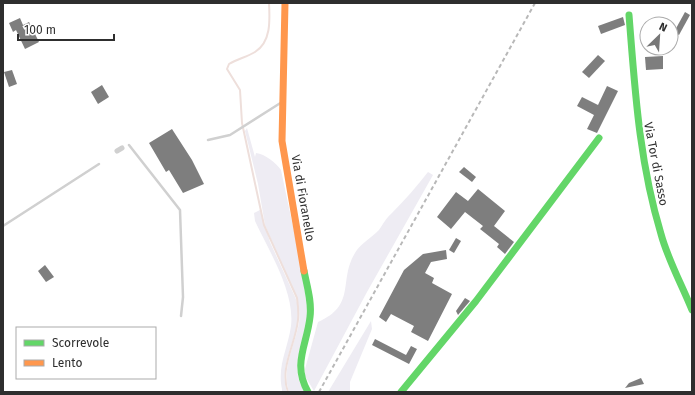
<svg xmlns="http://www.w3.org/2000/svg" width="695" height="395" font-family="'Fira Sans',sans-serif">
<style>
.green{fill:#eeecf3}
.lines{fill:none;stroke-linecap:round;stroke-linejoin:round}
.stream{stroke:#eedfdb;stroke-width:2}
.building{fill:#7e7e7e}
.lane{stroke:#d0d0d0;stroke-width:2.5}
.street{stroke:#d0d0d0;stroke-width:5}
.fast{stroke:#63d668;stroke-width:7}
.slow{stroke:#ff974d;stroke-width:7}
.rail{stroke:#b8b8b8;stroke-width:2;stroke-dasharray:4 3;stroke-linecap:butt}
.labels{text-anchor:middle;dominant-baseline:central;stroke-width:4;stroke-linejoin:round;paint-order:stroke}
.street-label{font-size:12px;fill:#2e2e2e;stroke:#fff}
</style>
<rect width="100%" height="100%" fill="#fff"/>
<g class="green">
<path d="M 247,128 L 255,157 L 256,153 C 265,154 276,163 281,170 C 288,204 296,238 302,273 C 304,287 307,301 307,315 C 308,344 286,364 305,392 L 289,392 C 281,369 295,345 299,323 C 300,314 299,306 297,298 L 265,225 L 258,184 L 245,131 Z"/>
<path d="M 428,172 L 433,175 L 367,292 L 314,391 L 305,376 L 305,369 L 318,322 C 357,305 338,281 355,253 C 360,244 371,238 379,230 C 383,224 387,217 392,213 C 405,200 417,186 428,172 Z"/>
<path d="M 260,210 L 270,242 L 296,299 C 298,306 299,313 298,321 C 294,344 279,367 287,392 L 282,392 L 282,389 C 277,366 288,348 291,326 C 295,292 269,251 255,221 L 254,213 Z"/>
<path d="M 371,321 L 372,329 L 350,382 L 350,392 L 328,392 Z"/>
</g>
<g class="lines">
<path class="stream" d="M 269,3 C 270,21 271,42 255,52 C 247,57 237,59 229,64 L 227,69 L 240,90 L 242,123 L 264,225 L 297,298 C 298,305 299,312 298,320 C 296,343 279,368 288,392"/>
</g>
<g class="building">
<path d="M 685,12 L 690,15 L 679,35 L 674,32 Z"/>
<path d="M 623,17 L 625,25 L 601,34 L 598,26 Z"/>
<path d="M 20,18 L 23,25 L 29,22 L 39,42 L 25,49 L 16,30 L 13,32 L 9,23 Z"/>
<path d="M 598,55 L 605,61 L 589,78 L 582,72 Z"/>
<path d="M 663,56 L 663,69 L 646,70 L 645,57 Z"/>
<path d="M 12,70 L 17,84 L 9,87 L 4,72 Z"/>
<path d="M 102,85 L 109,97 L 98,104 L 91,92 Z"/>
<path d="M 607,86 L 618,91 L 597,133 L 587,129 L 594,115 L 577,106 L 582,97 L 598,105 Z"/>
<path d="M 172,129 L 192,160 L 204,184 L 183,193 L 169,170 L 166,172 L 149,143 Z"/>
<path d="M 464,167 L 476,177 L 472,182 L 459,172 Z"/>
<path d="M 478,189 L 505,211 L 494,226 L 514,242 L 505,254 L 497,247 L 499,244 L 480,229 L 483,226 L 465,212 L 451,229 L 437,217 L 456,192 L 468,201 Z"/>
<path d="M 456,238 L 461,241 L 454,253 L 449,250 Z"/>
<path d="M 446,250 L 447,259 L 431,262 L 425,273 L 434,278 L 432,283 L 452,294 L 428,341 L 411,332 L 414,326 L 391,314 L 386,322 L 379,317 L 404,270 L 423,254 Z"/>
<path d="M 45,265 L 54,277 L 46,282 L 38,271 Z"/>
<path d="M 465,298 L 470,301 L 458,315 L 456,311 Z"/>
<path d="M 375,339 L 406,355 L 411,346 L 417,349 L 409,364 L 372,345 Z"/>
<path d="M 641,378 L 644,384 L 625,388 L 629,383 Z"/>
</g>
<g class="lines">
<g class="lane">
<path d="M 208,140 L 230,135 L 282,102"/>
<path d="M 129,145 L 180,210 L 183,297 L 181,316"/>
<path d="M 3,226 L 99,164"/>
</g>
<path class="street" d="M 117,151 L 122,148"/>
<g class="fast">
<path d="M 629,15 C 635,90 639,161 661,234 C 668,260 682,285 692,310"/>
<path d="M 304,271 C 307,286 312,302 310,317 C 307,345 292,364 308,392"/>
<path d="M 401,392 L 476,301 L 599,138"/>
</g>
<path class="slow" d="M 285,3 L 282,141 L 304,271"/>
<path class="rail" d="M 319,392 L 535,3"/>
</g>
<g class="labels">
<g class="street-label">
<text transform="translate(656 164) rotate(79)">Via Tor di Sasso</text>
<text transform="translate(303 198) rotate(80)">Via di Fioranello</text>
</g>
</g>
<rect width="695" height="395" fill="none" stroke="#2e2e2e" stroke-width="8"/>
<rect x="16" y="327" width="140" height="52" fill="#ffffff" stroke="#ababab"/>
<rect x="24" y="340" width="20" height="6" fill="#63d668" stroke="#ababab"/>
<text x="52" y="347" font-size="12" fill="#2e2e2e">Scorrevole</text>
<rect x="24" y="360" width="20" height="6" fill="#ff974d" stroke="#ababab"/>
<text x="52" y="367" font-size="12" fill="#2e2e2e">Lento</text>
<g transform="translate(659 36) rotate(25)"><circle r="19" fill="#ffffff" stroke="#ababab"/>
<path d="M0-3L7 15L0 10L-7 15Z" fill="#777777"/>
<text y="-6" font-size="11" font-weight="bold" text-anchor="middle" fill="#2e2e2e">N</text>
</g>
<path d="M18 34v6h96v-6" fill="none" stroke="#2e2e2e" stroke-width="2"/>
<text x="24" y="34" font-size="12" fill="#2e2e2e" stroke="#ffffff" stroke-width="3" paint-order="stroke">100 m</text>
</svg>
